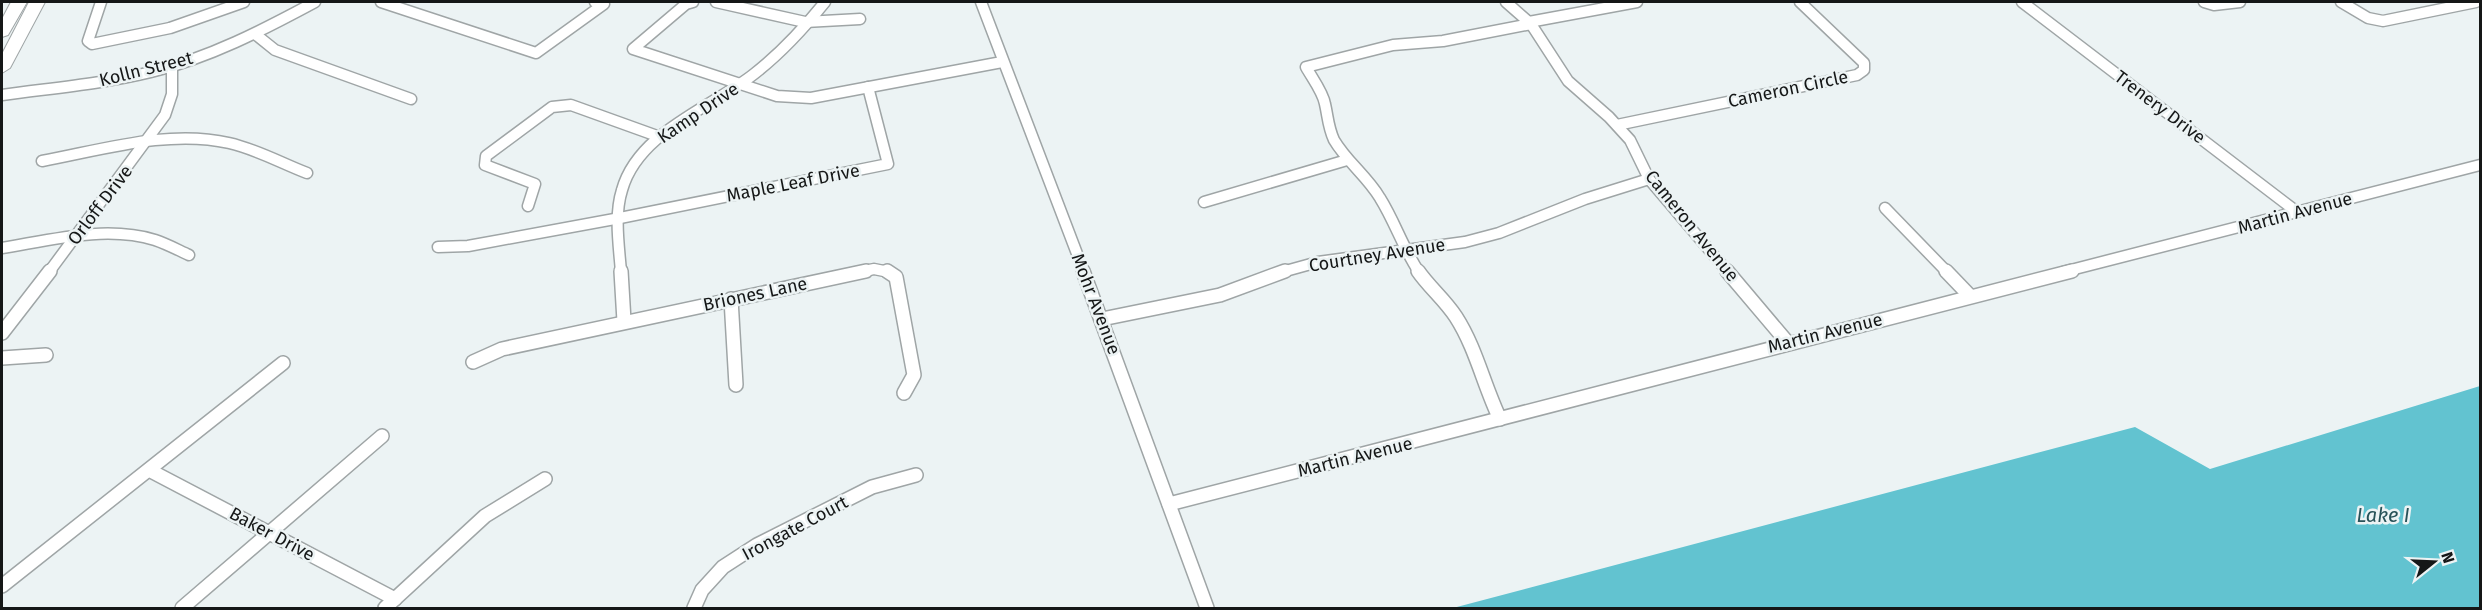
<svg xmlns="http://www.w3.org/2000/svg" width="2482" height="610" font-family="'Fira Sans',sans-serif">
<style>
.water{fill:#62c3d0}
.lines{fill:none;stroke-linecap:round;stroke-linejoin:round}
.minor-far1-casing{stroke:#9fa5a6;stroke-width:13}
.minor-casing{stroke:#9fa5a6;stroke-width:16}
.primary-casing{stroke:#9fa5a6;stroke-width:2}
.minor-far1{stroke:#fff;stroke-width:10}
.minor{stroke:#fff;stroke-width:13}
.primary{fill:#fff;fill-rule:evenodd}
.labels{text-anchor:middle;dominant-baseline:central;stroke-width:5;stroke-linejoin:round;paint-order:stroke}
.street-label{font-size:18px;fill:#151717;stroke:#ecf3f4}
.water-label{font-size:20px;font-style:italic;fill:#275258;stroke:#ecf3f4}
</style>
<rect width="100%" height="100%" fill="#ecf3f4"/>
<path class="water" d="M 2480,386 L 2480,608 L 1453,608 L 2135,427 L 2210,469 Z"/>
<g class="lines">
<defs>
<g id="minor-far1">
<path d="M 101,2 L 88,41 L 92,44 L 170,28 L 244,2"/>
<path d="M 381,2 L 536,53 L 604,4 L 595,2"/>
<path d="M 693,2 L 686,4 L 633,49 L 777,96 L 811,98 L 1002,62"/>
<path d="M 716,2 L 805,22 L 860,19"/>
<path d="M 981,2 L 1084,272"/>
<path d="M 1506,2 L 1531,24 L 1568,81 L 1609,117 L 1630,140 L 1649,179 L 1728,272"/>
<path d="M 2022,2 L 2297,212"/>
<path d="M 2204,2 L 2214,5 L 2240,2"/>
<path d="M 2341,2 L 2368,18 L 2383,21 L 2476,2"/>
<path d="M 1529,22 L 1637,2"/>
<path d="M 255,34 L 275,50 L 411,99"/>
<path d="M 2,95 C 52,88 102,84 151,72 C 209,58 263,30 315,2"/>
<path d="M 1617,125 L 1857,75 L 1864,70 L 1864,63 L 1800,2"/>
<path d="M 42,161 C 102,150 169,129 229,143 C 256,149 281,163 307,173"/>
<path d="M 1204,202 L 1347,160"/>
<path d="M 528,206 L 535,184 L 485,165 L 486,156 L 552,107 L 571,105 L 660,137"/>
<path d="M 1885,208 L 1947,272"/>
<path d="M 438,247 L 468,246 L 620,218 L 888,164 L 868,87"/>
<path d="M 2,248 C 51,240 106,225 155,240 C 167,244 178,250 189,255"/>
<path d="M 49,272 L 165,115 L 172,94 L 172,66"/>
<path d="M 621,272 C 619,246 614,215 622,190 C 638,132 711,108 754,74 C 781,53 804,28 825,2"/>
<path d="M 859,272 L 874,269 L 889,272"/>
<path d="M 1282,272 L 1318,262 L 1465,242 L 1499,233 L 1585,199 L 1649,179"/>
<path d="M 1419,272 C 1403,248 1395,222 1380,198 C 1367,176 1347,162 1334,140 C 1328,127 1328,117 1325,104 C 1323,92 1312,78 1306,67 L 1393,45 L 1443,41 L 1531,24"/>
<path d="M 2063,272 L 2480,165"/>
</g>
<g id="minor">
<path d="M 621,271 L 624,321"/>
<path d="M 887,271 L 896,277 L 914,375 L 904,393"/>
<path d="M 1083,271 L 1207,608"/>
<path d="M 1418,271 C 1429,287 1445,300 1456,317 C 1476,348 1484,386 1500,419"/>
<path d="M 1727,271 L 1787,342"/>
<path d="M 1946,271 L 1970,296"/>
<path d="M 731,299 L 736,385"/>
<path d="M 1102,319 L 1220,295 L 1285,271"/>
<path d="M 2,333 L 50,271"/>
<path d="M 2,358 L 46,355"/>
<path d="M 473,362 L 502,349 L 866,271"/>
<path d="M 149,470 L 395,599"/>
<path d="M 1169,504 L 2072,271"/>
<path d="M 2,586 L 283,363"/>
<path d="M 182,608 L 382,436"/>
<path d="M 385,608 L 485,516 L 545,479"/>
<path d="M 694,608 L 702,590 L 723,567 L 757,545 L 872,487 L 916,475"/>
</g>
<g id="primary">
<path d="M 11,2 L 27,2 L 8,35 L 2,37 L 2,19 Z"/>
<path d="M 29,2 L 45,2 L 10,68 L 2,73 L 2,54 Z"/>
</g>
</defs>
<use href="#minor-far1" class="minor-far1-casing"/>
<use href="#minor" class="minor-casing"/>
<use href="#primary" class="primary-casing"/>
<use href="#minor-far1" class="minor-far1"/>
<use href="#minor" class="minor"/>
<use href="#primary" class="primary"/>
</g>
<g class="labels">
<g class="street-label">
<text transform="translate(146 69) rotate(-14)">Kolln Street</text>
<text transform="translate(1788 89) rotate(-12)">Cameron Circle</text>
<text transform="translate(2160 107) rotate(37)">Trenery Drive</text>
<text transform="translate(698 113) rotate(-34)">Kamp Drive</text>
<text transform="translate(793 183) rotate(-11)">Maple Leaf Drive</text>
<text transform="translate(100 205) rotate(-53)">Orloff Drive</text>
<text transform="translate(2295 213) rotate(-15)">Martin Avenue</text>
<text transform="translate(1692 226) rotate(51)">Cameron Avenue</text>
<text transform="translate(1377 255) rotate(-9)">Courtney Avenue</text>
<text transform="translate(755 294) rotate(-12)">Briones Lane</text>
<text transform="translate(1096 304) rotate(69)">Mohr Avenue</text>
<text transform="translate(1825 333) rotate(-14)">Martin Avenue</text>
<text transform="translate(1355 457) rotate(-14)">Martin Avenue</text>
<text transform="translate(795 528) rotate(-28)">Irongate Court</text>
<text transform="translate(272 534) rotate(28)">Baker Drive</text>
</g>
<g class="water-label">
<text x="2383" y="515">Lake I</text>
</g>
</g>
<rect width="2482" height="610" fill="none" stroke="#151717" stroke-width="6"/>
<g transform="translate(2434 562) rotate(72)" stroke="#ecf3f4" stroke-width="4.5" paint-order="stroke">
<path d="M0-4.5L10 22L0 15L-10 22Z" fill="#151717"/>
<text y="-9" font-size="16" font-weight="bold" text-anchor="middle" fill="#151717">N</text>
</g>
</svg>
